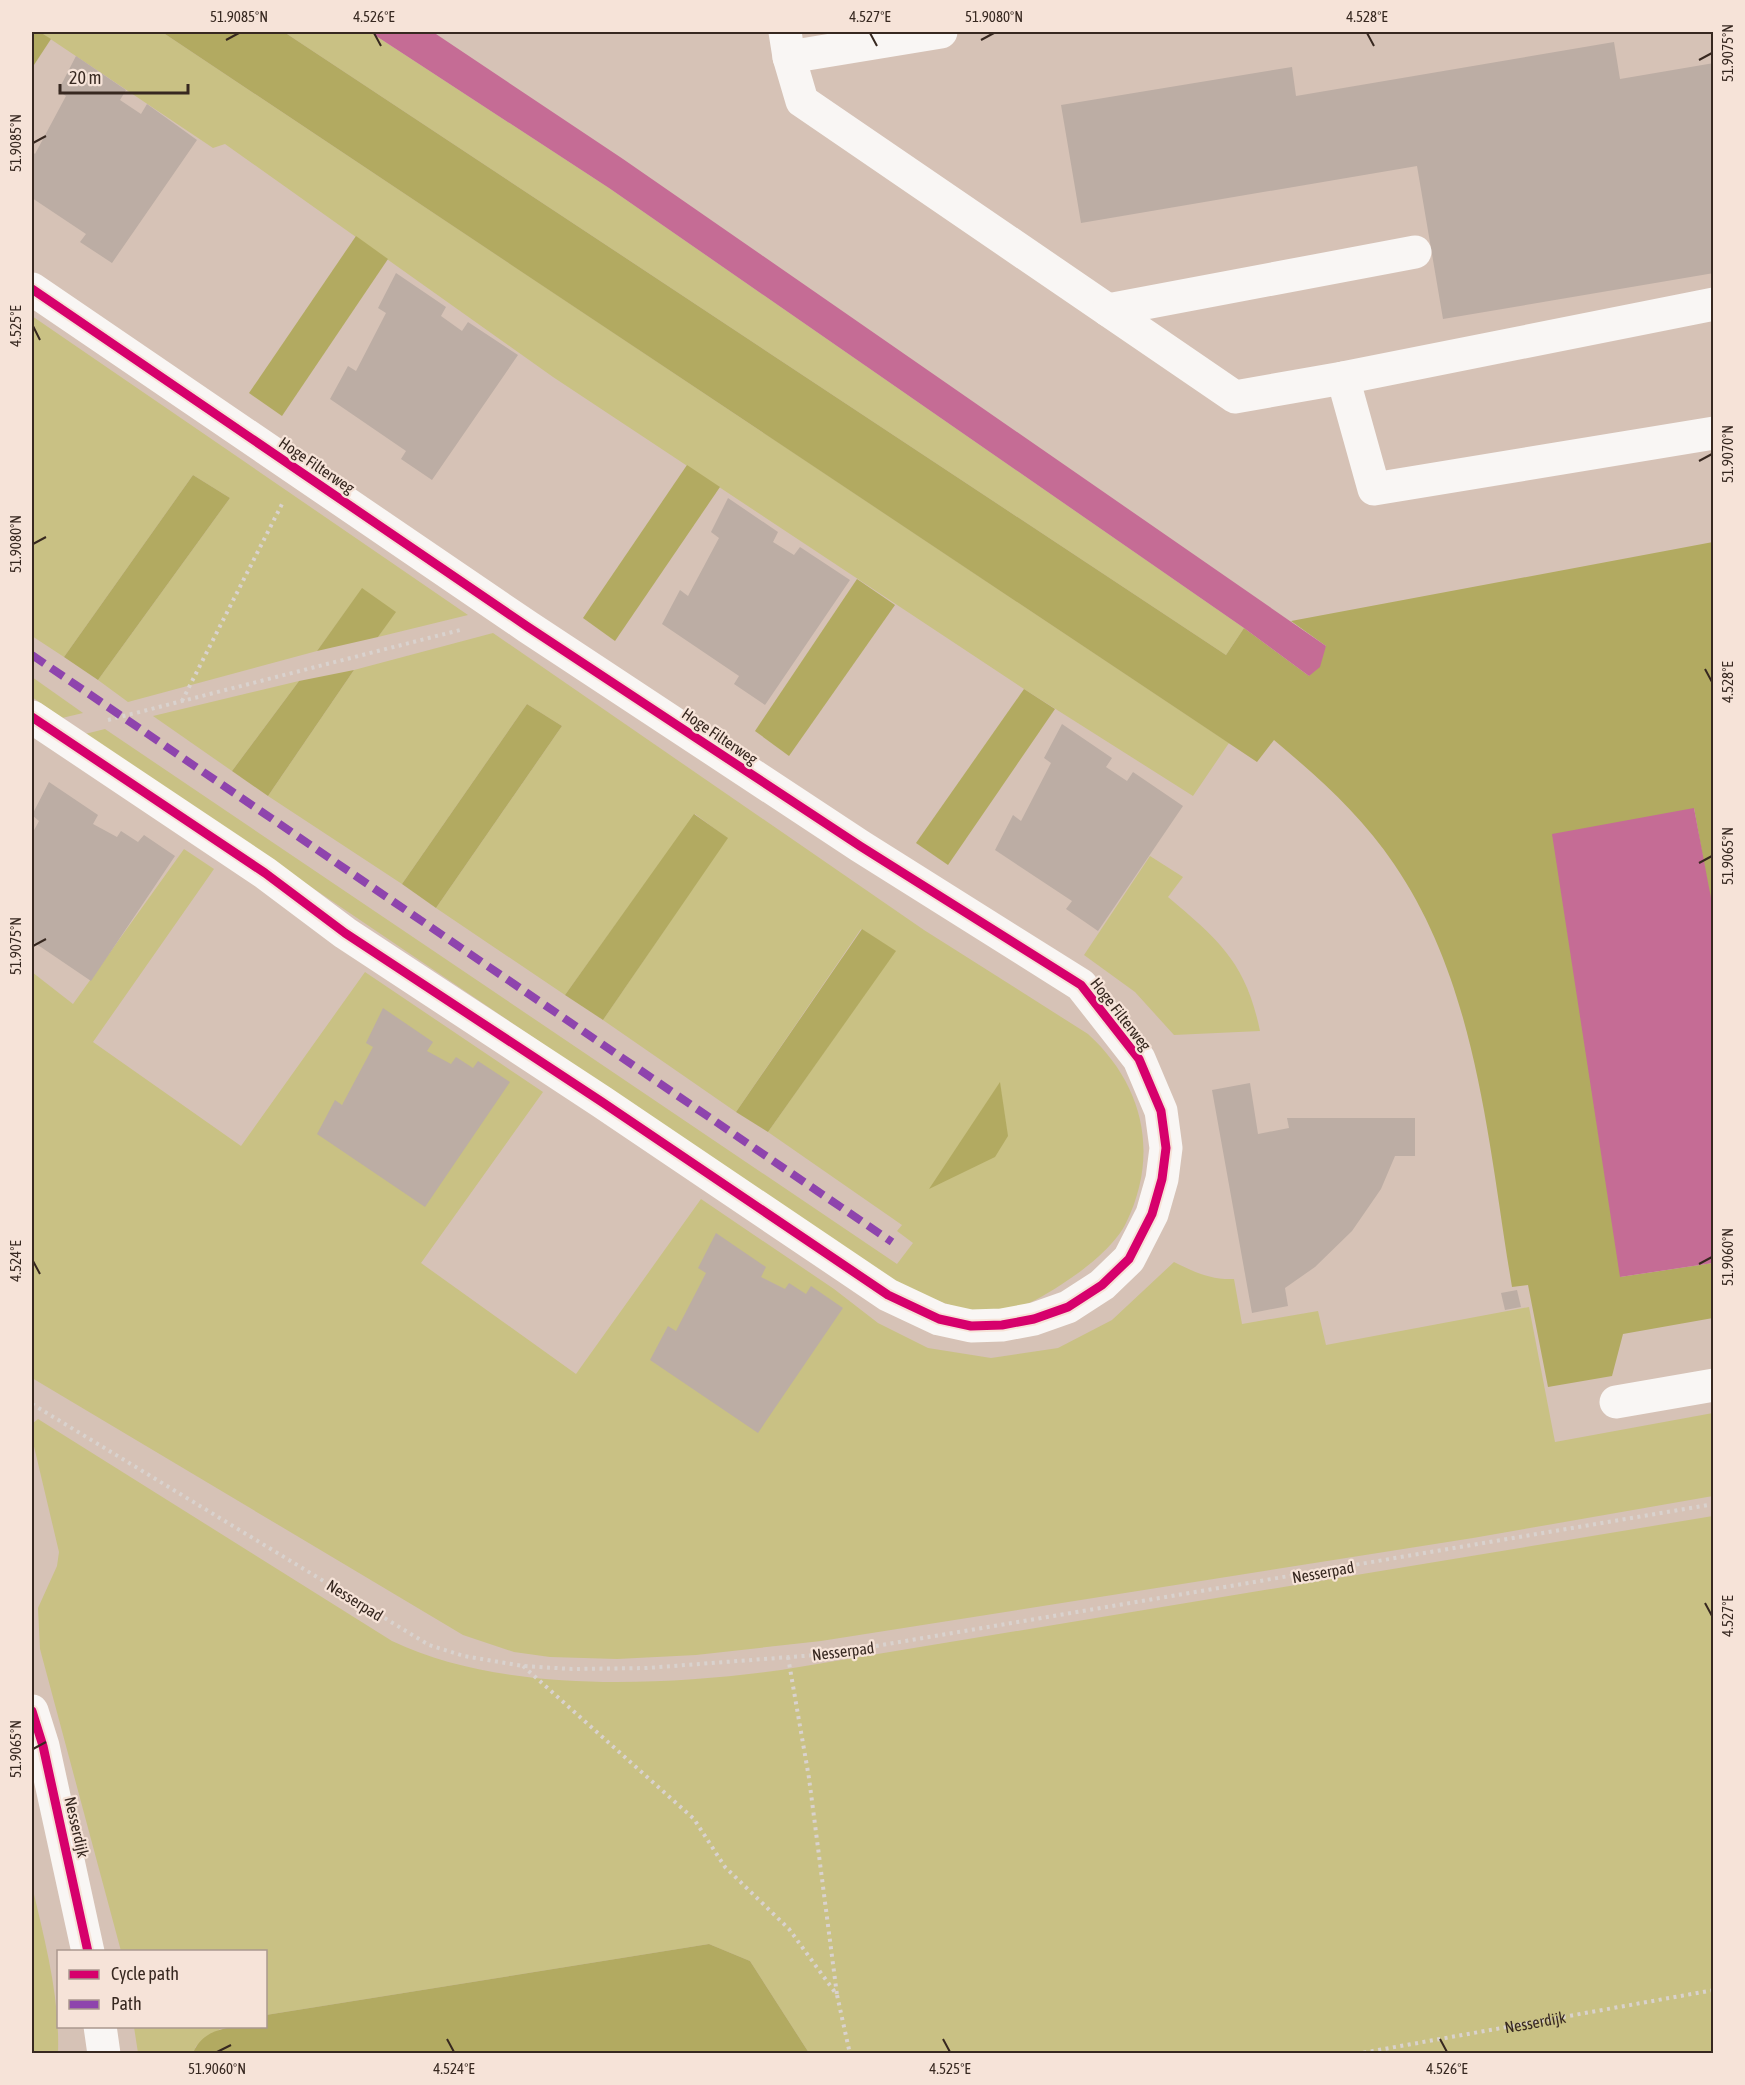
<svg xmlns="http://www.w3.org/2000/svg" width="1745" height="2085" font-family="'Asap Condensed',sans-serif">
<style>
.green{fill:#c9c184}
.forest{fill:#b2aa61}
.water{fill:#c56c95}
.building{fill:#bcada4}
.lines{fill:none;stroke-linecap:round;stroke-linejoin:round}
.path{stroke:#d9d2ce;stroke-width:4;stroke-dasharray:3 4.5;stroke-linecap:butt}
.minor{stroke:#f9f6f4;stroke-width:33}
.quiet{stroke:#8e44ad;stroke-width:8;stroke-dasharray:15 8;stroke-linecap:butt}
.cycleway-casing{stroke:#f6e3d8;stroke-width:13}
.cycleway{stroke:#d6006c;stroke-width:9}
.ticks{fill:none;stroke:#372820;stroke-width:2}
.labels{text-anchor:middle;dominant-baseline:central;stroke-width:4.5;stroke-linejoin:round;paint-order:stroke}
.street-label{font-size:16px;fill:#372820;stroke:#f6e3d8}
.neatline{fill:none;stroke:#372820;stroke-width:2}
.ticks-label{font-size:15px;text-anchor:middle;fill:#372820}
</style>
<rect width="100%" height="100%" fill="#d6c2b6"/>
<g class="green">
<path d="M 40,32 L 162,32 L 1229,743 L 1193,796 L 1024,689 L 553,377 L 225,144 L 213,148 Z"/>
<path d="M 284,32 L 370,32 L 609,188 L 1244,628 L 1226,655 Z"/>
<path d="M 32,316 L 468,615 L 378,637 L 395,612 L 362,589 L 317,651 L 128,702 L 98,680 L 230,498 L 193,475 L 64,657 L 32,636 Z"/>
<path d="M 493,633 L 924,930 L 1088,1034 C 1143,1084 1160,1154 1126,1223 C 1116,1244 1088,1267 1068,1280 C 1041,1298 1020,1312 985,1311 C 952,1310 924,1295 895,1282 L 85,734 L 105,729 L 897,1264 L 913,1243 L 897,1231 L 902,1225 L 768,1132 L 895,951 L 861,929 L 736,1112 L 603,1020 L 727,838 L 695,814 L 565,995 L 436,908 L 562,726 L 527,704 L 402,884 L 268,796 L 354,670 Z"/>
<path d="M 32,677 L 83,713 L 62,718 L 32,697 Z"/>
<path d="M 299,681 L 232,771 L 153,716 Z"/>
<path d="M 184,849 L 214,869 L 93,1042 L 241,1146 L 365,972 L 543,1092 L 421,1263 L 576,1374 L 701,1199 L 834,1289 L 878,1323 L 928,1348 L 991,1358 L 1058,1348 L 1112,1320 L 1174,1262 C 1194,1272 1211,1280 1234,1279 L 1242,1324 L 1318,1311 L 1326,1345 L 1529,1307 L 1555,1442 L 1713,1413 L 1713,1496 L 1473,1538 L 821,1641 L 696,1655 L 617,1659 L 550,1657 L 514,1652 L 463,1635 L 32,1378 L 32,972 L 73,1004 Z"/>
<path d="M 1150,856 L 1183,877 L 1168,897 C 1220,941 1246,963 1260,1031 L 1174,1035 L 1135,992 L 1084,955 Z"/>
<path d="M 38,1419 L 392,1641 C 503,1694 662,1686 781,1670 L 1713,1516 L 1713,2053 L 809,2053 L 750,1961 L 709,1944 L 266,2015 L 266,1952 L 121,1951 L 40,1649 L 38,1608 L 57,1566 L 59,1552 L 32,1438 L 32,1424 Z"/>
<path d="M 32,1886 C 45,1941 60,1997 58,2053 L 32,2053 Z"/>
<path d="M 134,2027 L 223,2027 L 196,2046 L 193,2054 L 138,2053 Z"/>
</g>
<g class="forest">
<path d="M 32,32 L 40,32 L 51,39 L 32,68 Z"/>
<path d="M 162,32 L 284,32 L 1226,655 L 1244,628 L 1309,676 L 1326,646 L 1291,621 L 1713,542 L 1713,914 L 1694,808 L 1620,1277 L 1713,1263 L 1713,1318 L 1623,1334 L 1612,1376 L 1548,1387 L 1528,1285 L 1512,1287 C 1488,1144 1478,987 1394,864 C 1361,815 1319,778 1274,740 L 1257,762 Z"/>
<path d="M 356,236 L 388,259 L 282,416 L 249,393 Z"/>
<path d="M 687,465 L 720,487 L 615,641 L 583,618 Z"/>
<path d="M 193,475 L 230,498 L 98,680 L 64,657 Z"/>
<path d="M 857,579 L 895,605 L 789,756 L 755,731 Z"/>
<path d="M 362,588 L 396,612 L 378,637 L 317,651 Z"/>
<path d="M 354,670 L 268,796 L 232,771 L 299,681 Z"/>
<path d="M 1024,689 L 1055,709 L 948,865 L 916,843 Z"/>
<path d="M 527,704 L 562,726 L 436,908 L 402,884 Z"/>
<path d="M 694,814 L 728,838 L 603,1020 L 565,995 Z"/>
<path d="M 862,929 L 896,951 L 768,1132 L 736,1112 Z"/>
<path d="M 1000,1082 L 1008,1136 L 995,1157 L 929,1189 Z"/>
<path d="M 709,1944 L 750,1961 L 809,2053 L 193,2053 C 205,2024 239,2026 266,2026 L 266,2015 Z"/>
</g>
<g class="water">
<path d="M 370,32 L 433,32 L 623,159 L 1326,646 L 1320,667 L 1309,676 L 1244,628 L 609,188 Z"/>
<path d="M 1694,808 L 1714,914 L 1713,1263 L 1620,1277 L 1552,834 Z"/>
</g>
<g class="building">
<path d="M 1614,42 L 1620,79 L 1714,63 L 1714,273 L 1443,319 L 1417,166 L 1081,223 L 1061,105 L 1292,67 L 1296,96 Z"/>
<path d="M 76,56 L 126,90 L 120,100 L 141,114 L 147,104 L 197,140 L 112,263 L 80,242 L 86,234 L 32,198 L 32,151 L 35,154 L 66,96 L 58,91 Z"/>
<path d="M 396,273 L 446,307 L 441,316 L 462,331 L 468,322 L 518,355 L 432,480 L 401,459 L 406,451 L 330,399 L 348,366 L 356,371 L 386,313 L 378,308 Z"/>
<path d="M 728,498 L 778,532 L 773,542 L 794,555 L 800,547 L 850,580 L 765,705 L 734,684 L 739,676 L 662,624 L 680,590 L 688,596 L 719,538 L 711,532 Z"/>
<path d="M 1062,724 L 1112,758 L 1106,767 L 1127,781 L 1133,772 L 1183,806 L 1098,931 L 1066,909 L 1072,901 L 995,850 L 1013,815 L 1021,821 L 1051,763 L 1044,758 Z"/>
<path d="M 49,782 L 98,815 L 93,824 L 117,837 L 121,831 L 138,842 L 144,835 L 175,856 L 91,981 L 32,941 L 32,834 L 39,821 L 32,815 Z"/>
<path d="M 383,1008 L 433,1042 L 427,1051 L 451,1064 L 456,1057 L 473,1068 L 478,1061 L 510,1082 L 425,1207 L 317,1134 L 335,1100 L 342,1105 L 373,1047 L 366,1043 Z"/>
<path d="M 1250,1083 L 1258,1134 L 1289,1128 L 1287,1118 L 1415,1118 L 1415,1156 L 1395,1156 L 1381,1189 L 1352,1231 L 1315,1267 L 1285,1288 L 1288,1306 L 1252,1313 L 1212,1090 Z"/>
<path d="M 716,1233 L 766,1267 L 761,1277 L 785,1289 L 789,1283 L 806,1294 L 811,1286 L 843,1308 L 758,1433 L 650,1360 L 668,1326 L 676,1331 L 706,1273 L 698,1268 Z"/>
<path d="M 1517,1290 L 1521,1307 L 1505,1310 L 1501,1293 Z"/>
</g>
<g class="lines">
<g class="path">
<path d="M 182,701 L 282,504"/>
<path d="M 108,720 L 464,629"/>
<path d="M 32,1404 L 429,1645 L 464,1656 L 523,1666 L 572,1669 L 647,1668 L 829,1654 L 1714,1504"/>
<path d="M 788,1657 L 809,1778 L 837,1995"/>
<path d="M 523,1666 L 694,1819 L 725,1867 L 789,1929 L 837,1995 L 850,2054"/>
<path id="s1" d="M 1356,2054 L 1714,1990"/>
</g>
<g class="minor">
<path d="M 785,32 L 789,57 L 802,101 L 1235,397 L 1343,378 L 1714,304"/>
<path d="M 789,57 L 941,32"/>
<path d="M 32,289 L 528,627 L 860,846 L 1081,985 L 1139,1059 L 1161,1111 L 1166,1148 L 1162,1179 L 1152,1214 L 1129,1259 L 1102,1285 L 1068,1307 L 1034,1319 L 1002,1325 L 971,1326 L 939,1319 L 888,1295 L 602,1102 L 345,933 L 265,873 L 32,717"/>
<path d="M 1108,310 L 1415,252"/>
<path d="M 1343,378 L 1374,489 L 1714,433"/>
<path d="M 1616,1402 L 1714,1385"/>
<path d="M 32,1711 L 43,1746 L 88,1952"/>
<path d="M 100,2026 L 104,2054"/>
</g>
<path class="quiet" d="M 32,655 L 892,1242"/>
<defs>
<g id="cycleway">
<path d="M 32,289 L 528,627 L 860,846 L 1081,985 L 1139,1059 L 1161,1111 L 1166,1148 L 1162,1179 L 1152,1214 L 1129,1259 L 1102,1285 L 1068,1307 L 1034,1319 L 1002,1325 L 971,1326 L 939,1319 L 888,1295 L 602,1102 L 345,933 L 265,873 L 32,717"/>
<path d="M 32,1711 L 43,1746 L 88,1952"/>
</g>
</defs>
<use href="#cycleway" class="cycleway-casing"/>
<use href="#cycleway" class="cycleway"/>
</g>
<path class="ticks" d="M 374,33 L 381,46M 870,33 L 877,46M 1367,33 L 1374,46M 226,40 L 239,33M 981,40 L 994,33M 1699,60 L 1712,53M 33,143 L 46,136M 33,326 L 40,340M 1699,461 L 1712,454M 33,544 L 46,537M 1705,669 L 1712,682M 1699,863 L 1712,856M 33,946 L 46,939M 33,1261 L 40,1274M 1699,1264 L 1712,1257M 1705,1603 L 1712,1616M 33,1749 L 46,1742M 447,2039 L 454,2052M 943,2039 L 950,2052M 1440,2039 L 1447,2052M 217,2052 L 231,2045"/>
<g class="labels">
<g class="street-label">
<text transform="translate(317 465) rotate(34)">Hoge Filterweg</text>
<text transform="translate(720 736) rotate(34)">Hoge Filterweg</text>
<text transform="translate(1121 1014) rotate(52)">Hoge Filterweg</text>
<text transform="translate(1323 1572) rotate(-10)">Nesserpad</text>
<text transform="translate(355 1600) rotate(32)">Nesserpad</text>
<text transform="translate(843 1651) rotate(-7)">Nesserpad</text>
<text transform="translate(77 1827) rotate(77)">Nesserdijk</text>
<text stroke="none"><textPath href="#s1" startOffset="182">Nesserdijk</textPath></text>
</g>
</g>
<rect width="1745" height="2085" fill="none" stroke="#f6e3d8" stroke-width="66"/>
<rect x="57" y="1950" width="210" height="78" fill="#f6e3d8" stroke="#aa988e" stroke-width="1.5"/>
<rect x="69" y="1970" width="30" height="9" fill="#d6006c" stroke="#aa988e" stroke-width="1.5"/>
<text x="111" y="1980" font-size="18" fill="#372820">Cycle path</text>
<rect x="69" y="2000" width="30" height="9" fill="#8e44ad" stroke="#aa988e" stroke-width="1.5"/>
<text x="111" y="2010" font-size="18" fill="#372820">Path</text>
<path d="M60 84v9h128v-9" fill="none" stroke="#372820" stroke-width="3"/>
<text x="69" y="84" font-size="18" fill="#372820" stroke="#f6e3d8" stroke-width="4.5" paint-order="stroke">20 m</text>
<rect x="33" y="33" width="1679" height="2019" class="neatline"/>
<g class="ticks-label">
<text x="239" y="22">51.9085°N</text>
<text x="374" y="22">4.526°E</text>
<text x="870" y="22">4.527°E</text>
<text x="994" y="22">51.9080°N</text>
<text x="1367" y="22">4.528°E</text>
<text transform="translate(1728 53) rotate(-90)" y="5">51.9075°N</text>
<text transform="translate(16 143) rotate(-90)" y="5">51.9085°N</text>
<text transform="translate(16 326) rotate(-90)" y="5">4.525°E</text>
<text transform="translate(1728 454) rotate(-90)" y="5">51.9070°N</text>
<text transform="translate(16 544) rotate(-90)" y="5">51.9080°N</text>
<text transform="translate(1728 682) rotate(-90)" y="5">4.528°E</text>
<text transform="translate(1728 856) rotate(-90)" y="5">51.9065°N</text>
<text transform="translate(16 946) rotate(-90)" y="5">51.9075°N</text>
<text transform="translate(1728 1257) rotate(-90)" y="5">51.9060°N</text>
<text transform="translate(16 1261) rotate(-90)" y="5">4.524°E</text>
<text transform="translate(1728 1616) rotate(-90)" y="5">4.527°E</text>
<text transform="translate(16 1749) rotate(-90)" y="5">51.9065°N</text>
<text x="217" y="2074">51.9060°N</text>
<text x="454" y="2074">4.524°E</text>
<text x="950" y="2074">4.525°E</text>
<text x="1447" y="2074">4.526°E</text>
</g>
</svg>
